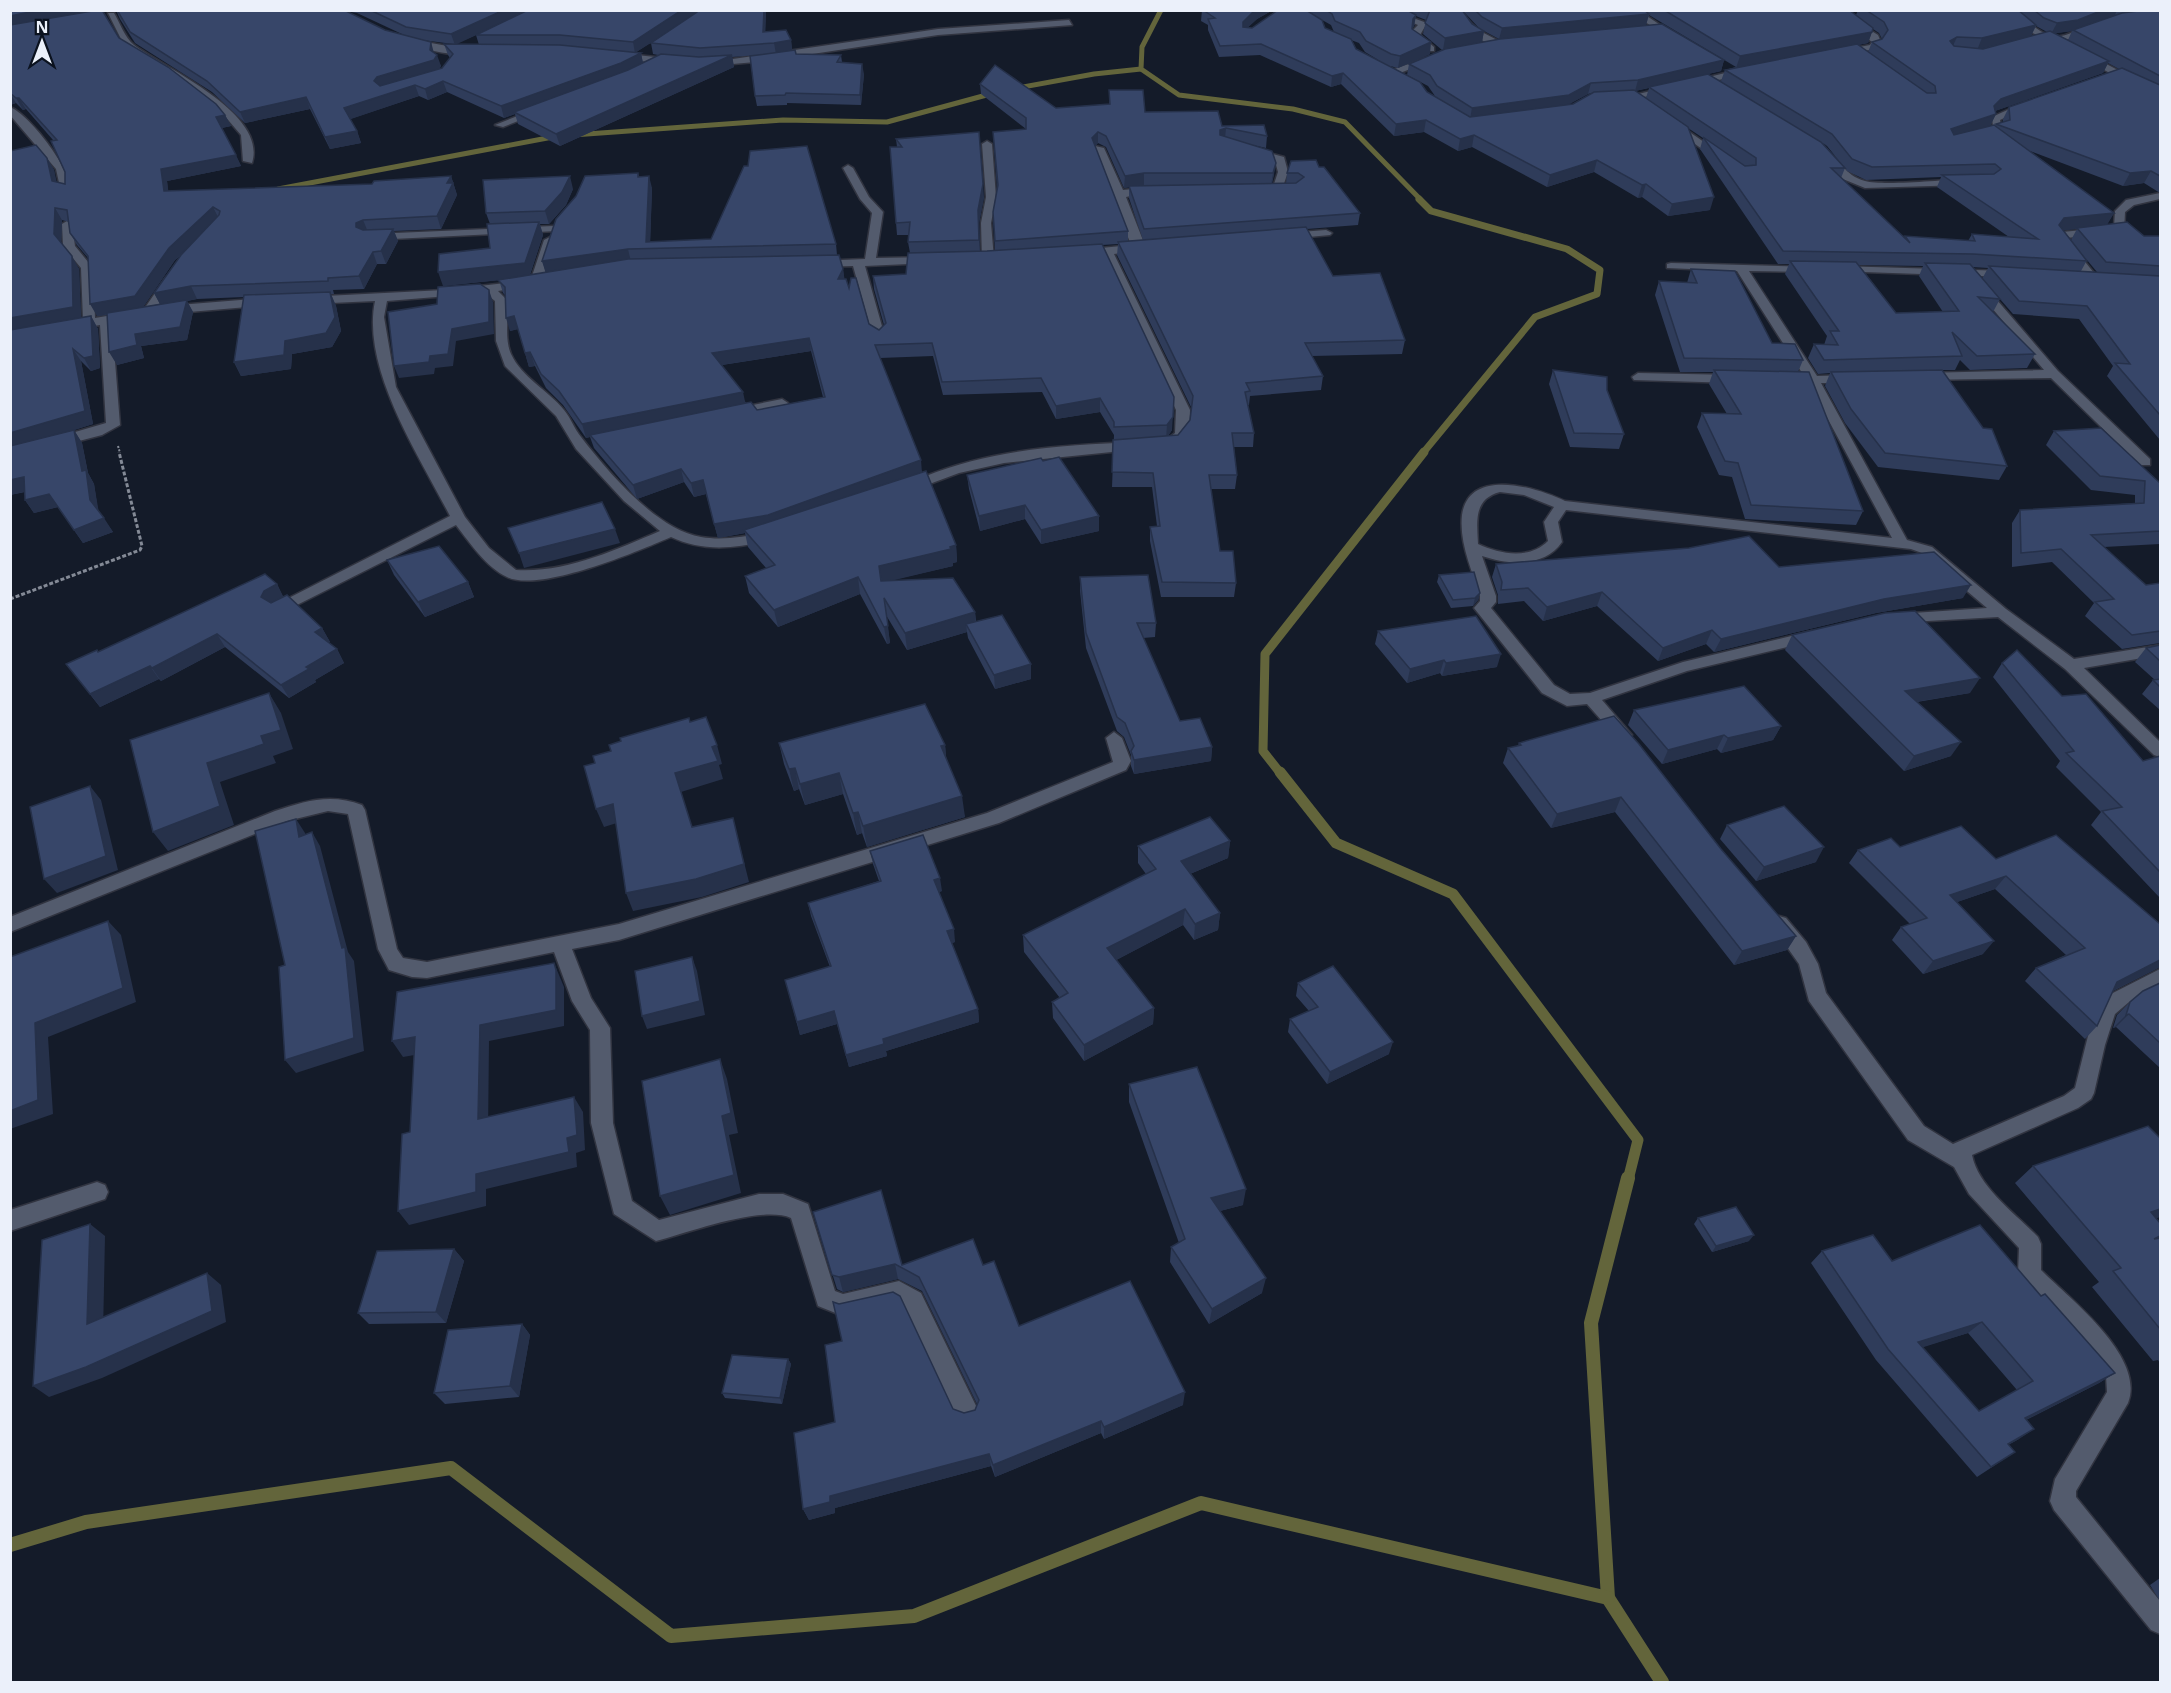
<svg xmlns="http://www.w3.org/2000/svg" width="2171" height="1693" font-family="'Open Sans',sans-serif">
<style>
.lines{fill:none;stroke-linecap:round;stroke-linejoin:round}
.stream-far4{stroke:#63653b;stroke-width:5}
.stream-far3{stroke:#63653b;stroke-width:7}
.stream-far2{stroke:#63653b;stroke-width:9}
.stream-far1{stroke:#63653b;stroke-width:11}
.stream{stroke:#63653b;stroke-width:14}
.minor-casing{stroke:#313440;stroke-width:3}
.path-far1{stroke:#848a96;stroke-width:2;stroke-dasharray:2 1.5;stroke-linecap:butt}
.path{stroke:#848a96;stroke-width:3;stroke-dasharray:4 2;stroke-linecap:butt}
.minor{fill:#535b6d;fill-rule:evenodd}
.wall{fill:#2f3c5a;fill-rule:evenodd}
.shaded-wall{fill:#26314a}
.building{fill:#374669;stroke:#26314a;stroke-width:1.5;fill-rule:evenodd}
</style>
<rect width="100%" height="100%" fill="#141b29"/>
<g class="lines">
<g class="stream-far4">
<path d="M 1161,10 L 1142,47 L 1141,69 L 1179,95 L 1293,109 L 1345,122 L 1421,200"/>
<path d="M 1012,89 L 1094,74 L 1141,69"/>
<path d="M 573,135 L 783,120 L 887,122 L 994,93"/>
<path d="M 278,189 L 558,136"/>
</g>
<path class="stream-far3" d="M 1419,199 L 1431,211 L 1567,249 L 1600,270 L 1597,294 L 1535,317 L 1423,453"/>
<path class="stream-far2" d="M 1281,774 L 1263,751 L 1265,654 L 1424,452"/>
<path class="stream-far1" d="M 1280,772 L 1336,843 L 1453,894 L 1638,1140 L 1628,1180"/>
<g class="stream">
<path d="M 1628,1178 L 1591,1323 L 1608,1598 L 1662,1682"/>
<path d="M 10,1545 L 86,1522 L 451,1468 L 671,1636 L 914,1616 L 1201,1503 L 1608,1598"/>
</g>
<defs>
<g id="minor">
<path d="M 1627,10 L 1638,10 L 1678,37 L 1671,39 Z"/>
<path d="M 2002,10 C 2024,10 2036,39 2061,36 C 2071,35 2081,27 2091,23 L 2095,26 C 2062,53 2029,37 2002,10 Z"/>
<path d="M 108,13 L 114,13 C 120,23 125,38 134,45 C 166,69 268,113 252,163 L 243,161 L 241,135 L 223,114 L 174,76 L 125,47 Z"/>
<path d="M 1399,13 L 1427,23 L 1420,35 L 1434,47 L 1434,51 L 1428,51 L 1412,38 L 1413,30 L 1418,25 L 1399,17 Z"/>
<path d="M 1466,18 L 1478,30 L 1501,42 L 1501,46 C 1486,47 1471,33 1462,21 Z"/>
<path d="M 1852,19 L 1878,35 L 1881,42 L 1876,49 L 1838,55 L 1838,51 L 1870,45 L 1872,42 L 1849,24 Z"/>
<path d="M 1069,20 L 1072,25 L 938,35 L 766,61 L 710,66 L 705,63 L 938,29 Z"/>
<path d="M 409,39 L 475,51 C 460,60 422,48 406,44 L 405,42 Z"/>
<path d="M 618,53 L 674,59 L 679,62 L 674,65 L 615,58 L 613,56 Z"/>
<path d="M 2083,55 L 2089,55 L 2160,92 L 2160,99 L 2083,59 Z"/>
<path d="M 1428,57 L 1436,59 L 1400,73 L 1413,81 L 1413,85 L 1407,85 L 1392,77 L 1392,70 Z"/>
<path d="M 1746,68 L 1751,71 L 1749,73 L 1640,98 L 1652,107 L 1647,110 L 1634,103 L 1630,96 Z"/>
<path d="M 2025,102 L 2033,104 L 2000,120 L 2002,131 L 1980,137 L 1975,134 L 1993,127 L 1992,117 Z"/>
<path d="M 10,107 C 30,115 75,173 70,194 L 61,192 L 56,169 L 10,115 Z"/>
<path d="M 535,109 L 543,111 L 503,127 L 495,125 Z"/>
<path d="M 1669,122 L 1675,122 L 1727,158 L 1718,160 L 1669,126 Z"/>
<path d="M 987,141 L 992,144 L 996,197 L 991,223 L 994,259 L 988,262 L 982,259 L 981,223 L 986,197 L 982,144 Z"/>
<path d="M 1095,146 L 1104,148 L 1123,190 L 1153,187 L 1158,190 L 1126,197 L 1146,248 L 1144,250 L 1114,254 L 1190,410 L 1189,435 L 1167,449 L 1160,445 L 1175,433 L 1176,410 L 1103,255 L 1081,256 L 1075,253 L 1081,250 L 1131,245 L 1094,148 Z"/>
<path d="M 1246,147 L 1284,157 L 1288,172 L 1281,192 L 1272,190 L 1278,172 L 1275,161 L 1246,151 Z"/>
<path d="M 1829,154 C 1842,159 1843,175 1865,181 C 1883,186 1942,180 1964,179 L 1969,182 L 1964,185 L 1865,188 L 1838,177 L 1824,157 Z"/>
<path d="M 848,165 L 853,168 L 869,197 L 883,212 L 876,258 L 930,257 L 936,260 L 930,263 L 865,266 L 885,337 L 879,341 L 873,337 L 853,266 L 817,267 L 811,264 L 817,261 L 865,259 L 872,213 L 860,199 L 843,168 Z"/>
<path d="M 2160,193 L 2160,199 L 2134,205 L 2125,212 L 2124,232 L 2066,238 L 2098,278 L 2098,282 L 2090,282 L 2054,239 L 2062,232 L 2114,227 L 2115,211 L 2126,200 Z"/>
<path d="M 67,221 L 72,224 L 75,246 L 93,268 L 95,318 L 130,312 L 136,316 L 112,323 L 120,425 L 102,435 L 10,459 L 10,451 L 106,423 L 100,325 L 71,330 L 65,326 L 83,320 L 81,268 L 63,246 L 62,224 Z"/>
<path d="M 553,226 L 559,229 L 557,231 L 372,240 L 366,237 L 372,234 Z"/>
<path d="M 1326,230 L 1332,233 L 1330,235 L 1287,239 L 1281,236 L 1287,233 Z"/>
<path d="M 550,237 L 556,240 L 542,282 L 532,284 L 530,282 L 544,240 Z"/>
<path d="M 1671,263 L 1815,267 L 1815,271 L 1811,272 L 1749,271 L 1817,376 L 1852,375 L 1858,379 L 1852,383 L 1821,383 L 1907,540 L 1932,547 L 2006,609 L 2074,659 L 2160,645 L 2160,655 L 2084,668 L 2160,742 L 2160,757 L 2154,755 L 2065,669 L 1998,617 L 1893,623 L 1890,619 L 1893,615 L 1898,614 L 1987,608 L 1922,553 L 1911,549 L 1566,510 L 1558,522 L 1562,542 C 1544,568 1509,565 1482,556 L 1496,596 L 1496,602 L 1491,608 L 1554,685 L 1570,694 L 1590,693 L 1683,662 L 1812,631 L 1820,636 L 1812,641 L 1687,671 L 1602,700 L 1632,735 L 1624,741 L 1618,739 L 1587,704 L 1567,706 L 1542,693 L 1474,608 L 1480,601 L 1480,596 C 1472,570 1459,543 1462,515 C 1469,466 1538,488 1565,501 L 1892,538 L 1809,384 L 1789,384 L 1783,380 L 1789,376 L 1804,376 L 1737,271 L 1667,268 L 1667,264 ZM 1500,492 L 1524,495 L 1554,507 L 1544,522 L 1548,541 C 1529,560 1500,554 1478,544 C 1477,522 1473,499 1500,492 Z"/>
<path d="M 1838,266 L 2008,271 L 2014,274 L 2008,277 L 1834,271 L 1834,267 Z"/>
<path d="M 166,277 L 176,279 L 152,315 L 144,315 L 142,312 Z"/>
<path d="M 524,281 L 528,282 L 528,286 L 498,291 L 507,300 C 509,318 504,338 511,354 C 522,378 548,390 564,410 C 571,418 574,429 581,437 C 608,472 657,530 701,537 C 724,541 747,536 769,532 L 774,533 L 776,536 L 774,539 C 740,548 704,553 671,537 C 639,551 539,593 507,577 C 486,567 470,543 456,525 L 283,612 L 273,612 L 270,609 L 273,606 L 450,516 C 420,457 361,369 375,301 L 309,304 L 303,300 L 305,297 L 444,290 ZM 485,293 L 495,301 L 496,341 L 505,366 L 556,416 L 576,449 L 624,501 L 660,531 C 615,550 566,573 516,570 L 489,548 L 465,517 L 396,387 L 384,317 L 387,301 Z"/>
<path d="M 1976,285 L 1984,285 L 2058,371 L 2150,459 L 2150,465 L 2140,465 L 2051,378 L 1920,380 L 1918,377 L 1924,373 L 2044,370 L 1976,289 Z"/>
<path d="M 267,298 L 273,302 L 271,305 L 166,314 L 160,310 L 166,306 Z"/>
<path d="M 1638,373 L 1735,375 L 1741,379 L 1735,383 L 1634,380 L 1632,377 Z"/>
<path d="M 782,399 L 788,403 L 787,406 L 733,417 L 726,413 L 728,410 Z"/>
<path d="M 1136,442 L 1143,446 L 1141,449 L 1004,463 L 959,473 L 908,492 L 901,488 C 907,482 917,479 926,476 C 992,449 1066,445 1136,442 Z"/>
<path d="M 1114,732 L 1122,738 L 1131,761 L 1126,770 L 999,823 L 619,940 L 572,949 L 591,998 L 610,1028 L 613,1123 L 632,1201 L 659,1220 L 759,1194 L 783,1194 L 808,1204 L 835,1291 L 843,1294 L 899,1281 L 921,1293 L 979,1412 L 976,1421 L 967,1424 L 958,1421 L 905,1309 L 897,1304 L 843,1316 L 818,1306 L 791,1218 C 761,1205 688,1233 656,1241 L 614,1214 L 591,1123 L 590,1030 L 572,1001 L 554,952 L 427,978 L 412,977 L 389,970 L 378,949 L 348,814 L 328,811 L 287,821 L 10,932 L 10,917 L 275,811 C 305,801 331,793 362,805 L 365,810 L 397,949 L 403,958 L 427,962 L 619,924 L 987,813 L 1113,762 L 1106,738 Z"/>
<path d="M 1779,916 L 1786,918 L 1806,942 L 1818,964 L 1826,993 L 1924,1126 L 1953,1144 L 2064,1096 L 2075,1088 L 2089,1032 L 2105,997 L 2160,969 L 2160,988 L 2129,1002 L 2115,1014 L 2105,1045 L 2094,1093 L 2091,1099 L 2078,1108 L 1972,1155 C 1978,1187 2016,1214 2038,1237 L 2041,1244 L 2041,1270 C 2070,1299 2146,1357 2128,1403 L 2076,1491 L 2076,1497 L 2160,1601 L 2160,1634 L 2151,1630 L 2054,1510 L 2050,1501 L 2055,1479 L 2107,1392 L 2106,1376 L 2095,1357 L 2021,1282 L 2018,1274 L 2019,1248 L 1969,1194 L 1954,1167 L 1908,1140 L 1809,1001 L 1799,964 L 1770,923 L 1772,918 Z"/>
<path d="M 97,1182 L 105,1185 L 108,1192 L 105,1199 L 10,1231 L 10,1210 Z"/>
</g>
</defs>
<use href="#minor" class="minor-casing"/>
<path class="path-far1" d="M 118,446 L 120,453"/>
<path class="path" d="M 10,599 L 140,550 L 142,546 L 119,452"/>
<use href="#minor" class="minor"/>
</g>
<g class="wall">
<path d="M 10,10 L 107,10 L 103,11 L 119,38 L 225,115 L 231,126 L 222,128 L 241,166 L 167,181 L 168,191 L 372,184 L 451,176 L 457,195 L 441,229 L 394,231 L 398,241 L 386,264 L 377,264 L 364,289 L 333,290 L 334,294 L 331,294 L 336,306 L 341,331 L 332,347 L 292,354 L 291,369 L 241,376 L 234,362 L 244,297 L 197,299 L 187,301 L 193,312 L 187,340 L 141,346 L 144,358 L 117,365 L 107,315 L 97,316 L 89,259 L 77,245 L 70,233 L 69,222 L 62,220 L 61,243 L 79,269 L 81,318 L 91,316 L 98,329 L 100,368 L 91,371 L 81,361 L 93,424 L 74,430 L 82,443 L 88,473 L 94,484 L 98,511 L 113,532 L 83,543 L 58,507 L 34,513 L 25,500 L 25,492 L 10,495 L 10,151 L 47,158 L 54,170 L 56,182 L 65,184 L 65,172 L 53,140 L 26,109 L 23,110 L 16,103 L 10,105 ZM 180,256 L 154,293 L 160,304 L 143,307 L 175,260 Z"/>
<path d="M 116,10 L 766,10 L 765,32 L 791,40 L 792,50 L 796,54 L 841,55 L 842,62 L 864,74 L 861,105 L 787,103 L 787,105 L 757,106 L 755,96 L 759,55 L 732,57 L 734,67 L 560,146 L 518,124 L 515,114 L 504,118 L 447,92 L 428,100 L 419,96 L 350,119 L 357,131 L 361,143 L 330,149 L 310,109 L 245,123 L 212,92 L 135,43 L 120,19 ZM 346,11 L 357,13 L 404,35 L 385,30 ZM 682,23 L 651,43 L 653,54 L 658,55 L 643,63 L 641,53 L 636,52 ZM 476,35 L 479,45 L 455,44 ZM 422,40 L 453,44 L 444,44 L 448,55 L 450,58 L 442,68 L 439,69 L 441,66 L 434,53 Z"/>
<path d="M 1202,10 L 1273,10 L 1257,19 L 1248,27 L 1252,28 L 1278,10 L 1849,10 L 1856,15 L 1858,10 L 2160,10 L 2160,193 L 2144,183 L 2123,186 L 2030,151 L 2114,213 L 2107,224 L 2144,236 L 2160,236 L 2160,440 L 2107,376 L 2113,366 L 2079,319 L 2013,314 L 2000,299 L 1993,312 L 2035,354 L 2027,368 L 1970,370 L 1960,360 L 1955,370 L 1942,370 L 2007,466 L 1999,480 L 1878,467 L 1845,423 L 1825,386 L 1830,373 L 1818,374 L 1808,358 L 1814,344 L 1824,345 L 1827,336 L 1785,274 L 1789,264 L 1778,264 L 1700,149 L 1703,138 L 1688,128 L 1710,210 L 1668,216 L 1642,197 L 1638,198 L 1594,172 L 1547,187 L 1472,147 L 1458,151 L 1424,132 L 1394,136 L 1341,84 L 1331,87 L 1260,55 L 1219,57 L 1208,30 L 1208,25 L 1201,21 ZM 1308,12 L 1331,25 L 1334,32 L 1325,28 ZM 1464,12 L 1479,28 L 1472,24 ZM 1649,15 L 1736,67 L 1725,70 L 1721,81 L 1708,74 L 1721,71 L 1724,60 L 1482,42 L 1484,31 L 1499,39 L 1646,25 ZM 1416,16 L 1426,20 L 1423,34 L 1442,50 L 1409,64 L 1407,75 L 1390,66 L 1398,68 L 1430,54 L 1412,29 L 1414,26 ZM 2036,26 L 2047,32 L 1981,49 L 2031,36 ZM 1873,29 L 1879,33 L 1882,39 L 1872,42 L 1868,52 L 1858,45 L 1868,43 ZM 2072,31 L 2068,40 L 2055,33 ZM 1351,40 L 1359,43 L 1365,52 L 1380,61 L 1356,49 ZM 2108,63 L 2119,69 L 2009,107 L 2003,119 L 2003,122 L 1996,124 L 1995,126 L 1990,126 L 1996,114 L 1995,111 L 2103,73 ZM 1407,75 L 1428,86 L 1435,96 L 1427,92 ZM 1649,88 L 1646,98 L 1635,91 ZM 1592,93 L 1573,104 L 1567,105 L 1588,94 ZM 1823,143 L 1827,146 L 1844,167 ZM 1845,168 L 1847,171 L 1866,180 L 1941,177 L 1937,187 L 2009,237 L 1972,234 L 1968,241 L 1905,236 L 1905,238 L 1841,178 ZM 2077,229 L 2071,240 L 2063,230 ZM 2087,260 L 2097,272 L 2081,271 ZM 1859,265 L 1923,266 L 1919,276 L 1943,312 L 1896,313 ZM 1972,267 L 1988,268 L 1982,279 Z"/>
<path d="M 980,84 L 1056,108 L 1109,104 L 1109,90 L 1145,112 L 1222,126 L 1267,136 L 1266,148 L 1248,144 L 1274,174 L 1272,184 L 1286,183 L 1287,173 L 1319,167 L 1360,213 L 1358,225 L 1307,229 L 1333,276 L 1405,340 L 1402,354 L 1312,356 L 1323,376 L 1321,390 L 1250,396 L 1249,405 L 1248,405 L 1254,433 L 1253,447 L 1234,447 L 1237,475 L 1235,489 L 1211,489 L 1220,551 L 1236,583 L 1234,597 L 1161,597 L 1150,541 L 1150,527 L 1157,526 L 1152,487 L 1112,487 L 1114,435 L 1100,412 L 1056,419 L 1042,392 L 943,395 L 933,356 L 880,358 L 922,472 L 956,545 L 957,562 L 953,563 L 953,566 L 892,580 L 975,612 L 976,621 L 1031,664 L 1031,679 L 995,689 L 968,638 L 967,632 L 907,650 L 886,615 L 890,643 L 887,644 L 860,594 L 778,627 L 749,593 L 745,576 L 766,568 L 748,547 L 745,533 L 718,538 L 706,494 L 694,497 L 684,482 L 637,499 L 594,448 L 590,437 L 586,438 L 563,405 L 546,388 L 535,366 L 529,367 L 518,329 L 510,331 L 505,295 L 503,293 L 499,280 L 443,286 L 490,248 L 490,224 L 486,213 L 573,189 L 566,205 L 549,224 L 540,224 L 543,235 L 530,275 L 546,272 L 542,261 L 576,196 L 638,173 L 639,176 L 652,188 L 650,242 L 836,244 L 837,255 L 843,269 L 844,279 L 869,324 L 879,330 L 884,325 L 874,289 L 873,276 L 906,274 L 910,253 L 908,242 L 909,235 L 897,235 L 890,147 L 897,147 L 896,139 L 984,197 L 979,223 L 980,252 L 995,251 L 993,212 L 997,187 L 994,143 L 1026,129 L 981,94 ZM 1098,143 L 1106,147 L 1124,188 L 1129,187 L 1129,198 L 1143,240 L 1128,241 L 1128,231 L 1095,146 ZM 1144,185 L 1193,185 L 1138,186 ZM 1118,244 L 1117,255 L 1192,409 L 1190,420 L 1178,435 L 1168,436 L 1172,430 L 1102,245 ZM 811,351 L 823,397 L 757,410 L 746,403 L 722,365 Z"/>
<path d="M 1691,269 L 1772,343 L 1803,360 L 1798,372 L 1863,511 L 1856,525 L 1745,519 L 1732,477 L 1719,475 L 1697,427 L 1702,413 L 1727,414 L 1709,384 L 1713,372 L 1680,372 L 1655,295 L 1659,281 L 1687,283 Z"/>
<path d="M 1553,370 L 1607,390 L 1624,434 L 1619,449 L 1570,447 L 1549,384 Z"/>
<path d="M 2054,431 L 2160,483 L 2160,544 L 2104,547 L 2146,585 L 2160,583 L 2160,643 L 2122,649 L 2085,616 L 2094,603 L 2052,562 L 2012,567 L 2012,523 L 2020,510 L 2135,503 L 2135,495 L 2091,490 L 2046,445 Z"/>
<path d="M 967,475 L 1099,531 L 1041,544 L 1025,519 L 980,531 L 969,489 Z"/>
<path d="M 387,560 L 468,582 L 474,597 L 425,617 L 394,575 Z"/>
<path d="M 1496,564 L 1779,567 L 1963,598 L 1876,613 L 1714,652 L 1706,644 L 1658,661 L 1597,606 L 1543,621 L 1524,601 L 1498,604 L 1498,595 L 1492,577 Z"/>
<path d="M 1439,575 L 1480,593 L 1478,600 L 1473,606 L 1451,608 L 1437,582 Z"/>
<path d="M 1080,577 L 1156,623 L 1155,637 L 1143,638 L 1180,721 L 1212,747 L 1211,761 L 1134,774 L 1131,766 L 1131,755 L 1124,737 L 1117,731 L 1086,648 L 1080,591 Z"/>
<path d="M 277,584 L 283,597 L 322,628 L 330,642 L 328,642 L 337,649 L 344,663 L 315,680 L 316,682 L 289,698 L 225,647 L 161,681 L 159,679 L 100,707 L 66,664 Z"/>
<path d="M 1378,631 L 1497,667 L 1442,676 L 1440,673 L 1407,683 L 1375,644 Z"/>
<path d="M 1792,635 L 1970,693 L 1917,702 L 1951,756 L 1904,771 L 1785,650 Z"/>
<path d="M 2160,645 L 2160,710 L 2142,694 L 2153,680 L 2155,680 L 2135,662 L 2146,648 Z"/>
<path d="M 2002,663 L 2062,696 L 2143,761 L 2160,756 L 2160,898 L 2091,825 L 2101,812 L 2056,767 L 2060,761 L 1993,677 Z"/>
<path d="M 1634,710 L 1781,726 L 1773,740 L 1721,753 L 1717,749 L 1662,764 L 1628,725 Z"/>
<path d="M 779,743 L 945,745 L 946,757 L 965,817 L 867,847 L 862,833 L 857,835 L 843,794 L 805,805 L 799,789 L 794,791 L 784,764 Z"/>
<path d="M 1519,743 L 1721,849 L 1796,936 L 1787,950 L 1734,965 L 1615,812 L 1551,828 L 1503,763 L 1508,748 L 1518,746 Z"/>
<path d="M 1727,825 L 1816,862 L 1756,881 L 1720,839 Z"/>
<path d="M 1230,841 L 1228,858 L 1190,874 L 1220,913 L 1218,930 L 1194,940 L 1183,925 L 1116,960 L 1154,1008 L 1153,1024 L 1084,1061 L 1053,1018 L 1052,1002 L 1060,998 L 1024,952 L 1023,935 L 1146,874 L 1138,863 L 1138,846 Z"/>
<path d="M 1900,847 L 1996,859 L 2160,924 L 2160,969 L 2160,967 L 2113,991 L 2097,1026 L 2085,1039 L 2025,981 L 2036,968 L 2066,955 L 1995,889 L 1957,902 L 1983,954 L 1923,974 L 1892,940 L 1901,927 L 1910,924 L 1849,863 L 1858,850 Z"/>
<path d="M 870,851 L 942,891 L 939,892 L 955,942 L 952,943 L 978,1009 L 979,1022 L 886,1051 L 887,1056 L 849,1067 L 837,1024 L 800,1035 L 785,980 L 830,967 L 811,916 L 808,903 L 879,881 L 873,864 Z"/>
<path d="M 1298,983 L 1389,1054 L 1327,1084 L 1288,1032 L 1290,1019 L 1309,1011 L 1296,996 Z"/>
<path d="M 2160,983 L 2160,1068 L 2116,1027 L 2113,1028 L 2117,1015 L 2130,1002 Z"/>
<path d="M 1129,1084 L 1243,1205 L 1220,1211 L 1262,1293 L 1209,1324 L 1170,1262 L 1171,1247 L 1179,1243 L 1129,1102 Z"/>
<path d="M 2033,1166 L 2157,1219 L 2160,1238 L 2160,1363 L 2158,1360 L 2153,1361 L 2092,1287 L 2099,1282 L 2015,1183 Z"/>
<path d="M 813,1212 L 902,1265 L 983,1265 L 1019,1326 L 1183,1405 L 1104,1439 L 1101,1433 L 995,1477 L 991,1466 L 835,1508 L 835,1513 L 809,1520 L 803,1509 L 953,1409 L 964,1413 L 975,1410 L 977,1404 L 922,1291 L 898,1279 L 843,1292 L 837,1289 Z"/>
<path d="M 1698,1218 L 1749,1241 L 1712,1252 L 1694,1224 Z"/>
<path d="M 454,1249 L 464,1261 L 446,1323 L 369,1324 L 358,1313 Z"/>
<path d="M 1822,1251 L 1892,1261 L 2041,1296 L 2115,1373 L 2099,1383 L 2026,1420 L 2019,1439 L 2008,1445 L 2015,1452 L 1977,1477 L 1876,1360 L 1811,1263 ZM 1968,1333 L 2017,1390 L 1979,1411 L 1922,1347 Z"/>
<path d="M 522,1324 L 530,1335 L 519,1397 L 445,1404 L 434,1393 Z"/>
<path d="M 788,1359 L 791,1364 L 782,1404 L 725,1398 L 722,1393 Z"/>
<path d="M 2160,1578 L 2160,1601 L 2150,1585 Z"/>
</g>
<g class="shaded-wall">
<path d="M 40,10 L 107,10 L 10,27 L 10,16 Z"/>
<path d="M 504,10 L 530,10 L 455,45 L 451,34 Z"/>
<path d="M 682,10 L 695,10 L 696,14 L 635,53 L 633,42 Z"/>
<path d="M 764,10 L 766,10 L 765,43 L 763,32 Z"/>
<path d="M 1255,10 L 1273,10 L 1257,19 L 1242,33 L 1243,22 Z"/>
<path d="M 2103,10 L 2117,10 L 2115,15 L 2072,31 L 2051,34 L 2057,23 Z"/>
<path d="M 1649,14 L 1646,25 L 1499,39 L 1502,28 Z"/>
<path d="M 1416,15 L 1414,26 L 1411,30 L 1413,19 Z"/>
<path d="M 2036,25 L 2031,36 L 1977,50 L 1982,38 Z"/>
<path d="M 1484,31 L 1482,42 L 1443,50 L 1445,38 Z"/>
<path d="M 1872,32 L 1868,43 L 1736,68 L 1740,56 Z"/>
<path d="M 1957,37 L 1952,48 L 1950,41 Z"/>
<path d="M 791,40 L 792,50 L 776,54 L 774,43 Z"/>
<path d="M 431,42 L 434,53 L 437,55 L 441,66 L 438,71 L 378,92 L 374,81 L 377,77 L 430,50 Z"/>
<path d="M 1431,42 L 1430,54 L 1398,68 L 1400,56 Z"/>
<path d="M 641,53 L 643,64 L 623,74 L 514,112 L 515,114 L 504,118 L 501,106 Z"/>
<path d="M 732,55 L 734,67 L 560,146 L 556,134 Z"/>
<path d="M 1724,60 L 1721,71 L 1635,91 L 1638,80 Z"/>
<path d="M 2109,61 L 2103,73 L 1995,111 L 1996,114 L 1990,126 L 1946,141 L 1951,129 L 1994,106 L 2001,99 Z"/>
<path d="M 862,64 L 864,74 L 861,105 L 860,95 Z"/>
<path d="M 1343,73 L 1341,84 L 1331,87 L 1332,76 Z"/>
<path d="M 443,81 L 447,92 L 428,100 L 425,89 Z"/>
<path d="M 1591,83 L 1588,94 L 1566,106 L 1470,119 L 1472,108 Z"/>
<path d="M 415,85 L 419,96 L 348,120 L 344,108 Z"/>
<path d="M 10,93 L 16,103 L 10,105 Z"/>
<path d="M 306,97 L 310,109 L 245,123 L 240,112 Z"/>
<path d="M 16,98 L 19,98 L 26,109 L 23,110 Z"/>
<path d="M 225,115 L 231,126 L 221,128 L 216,117 Z"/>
<path d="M 1426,120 L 1424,132 L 1394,136 L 1396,124 Z"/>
<path d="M 1226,128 L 1225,139 L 1219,141 L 1220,130 Z"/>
<path d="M 357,131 L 361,143 L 330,149 L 325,137 Z"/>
<path d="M 1098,132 L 1098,143 L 1092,149 L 1092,138 Z"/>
<path d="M 1474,135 L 1472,147 L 1458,151 L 1460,139 Z"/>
<path d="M 236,155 L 241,166 L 167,181 L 170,203 L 164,191 L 161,169 Z"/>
<path d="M 47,158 L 54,170 L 59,192 L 52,181 Z"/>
<path d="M 1597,160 L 1594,172 L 1547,187 L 1550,175 Z"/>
<path d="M 1276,163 L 1274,174 L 1271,185 L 1273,173 Z"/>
<path d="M 2151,171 L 2144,183 L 2123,186 L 2130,173 Z"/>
<path d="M 1144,173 L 1144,185 L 1124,188 L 1125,176 Z"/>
<path d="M 451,176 L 457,195 L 441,229 L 437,216 L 447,183 Z"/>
<path d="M 570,176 L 573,189 L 566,205 L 549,224 L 545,211 Z"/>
<path d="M 649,176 L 652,188 L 650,248 L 646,242 Z"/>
<path d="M 983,184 L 984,197 L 979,223 L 980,253 L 978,210 Z"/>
<path d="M 1646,184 L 1642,197 L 1638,198 L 1642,185 Z"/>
<path d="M 1714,197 L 1710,210 L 1668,216 L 1672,204 Z"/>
<path d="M 213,207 L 219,219 L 175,260 L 142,309 L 97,316 L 90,304 L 169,248 Z"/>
<path d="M 55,208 L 62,220 L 61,246 L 54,234 Z"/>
<path d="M 2114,213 L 2107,225 L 2058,231 L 2059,225 L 2064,218 Z"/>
<path d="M 363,220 L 368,232 L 356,227 L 356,223 Z"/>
<path d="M 539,222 L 543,235 L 529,277 L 443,286 L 438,272 L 525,263 Z"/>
<path d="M 393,229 L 398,241 L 386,264 L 381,251 Z"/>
<path d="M 628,249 L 631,262 L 546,274 L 542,261 Z"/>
<path d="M 373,252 L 377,264 L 364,289 L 359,276 Z"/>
<path d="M 72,256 L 79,269 L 81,319 L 10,332 L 10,318 Z"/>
<path d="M 843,269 L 845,282 L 838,279 Z"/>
<path d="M 191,286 L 197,299 L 187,301 L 193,312 L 187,340 L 141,346 L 144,358 L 117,365 L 109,352 L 135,334 L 161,306 L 154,293 Z"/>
<path d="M 489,290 L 493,302 L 494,334 L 456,341 L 453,366 L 435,368 L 434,374 L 399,378 L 394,366 L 452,329 Z"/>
<path d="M 330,292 L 336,306 L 341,331 L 332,347 L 292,354 L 291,369 L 241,376 L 234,362 L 285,341 Z"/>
<path d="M 91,316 L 98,329 L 100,368 L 91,371 L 84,358 Z"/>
<path d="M 514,316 L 518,329 L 510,331 L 506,318 Z"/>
<path d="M 809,338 L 811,351 L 715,366 L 712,353 Z"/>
<path d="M 73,349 L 81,361 L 93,424 L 74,430 L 82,443 L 88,473 L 94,484 L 99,513 L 10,449 L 10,433 Z"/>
<path d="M 530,352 L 535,366 L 529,367 L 525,353 Z"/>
<path d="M 743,392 L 746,406 L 590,435 L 590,437 L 586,438 L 582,424 Z"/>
<path d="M 1174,397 L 1172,430 L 1166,439 L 1167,425 Z"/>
<path d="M 1100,398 L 1100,412 L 1056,419 L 1056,406 Z"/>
<path d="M 921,460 L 922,473 L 744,530 L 745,533 L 718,538 L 714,524 Z"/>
<path d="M 681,469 L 684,482 L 637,499 L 633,485 Z"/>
<path d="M 24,477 L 33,490 L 10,495 L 10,480 Z"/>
<path d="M 703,480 L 706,494 L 694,497 L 691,483 Z"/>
<path d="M 49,494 L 58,507 L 34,513 L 25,500 Z"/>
<path d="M 1025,505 L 1025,519 L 980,531 L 979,516 Z"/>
<path d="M 1099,516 L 1099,531 L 1041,544 L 1041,530 Z"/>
<path d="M 104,518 L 113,532 L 83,543 L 74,530 Z"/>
<path d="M 615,529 L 620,543 L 524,568 L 519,553 Z"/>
<path d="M 956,545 L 957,562 L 953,563 L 953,566 L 882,583 L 879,566 Z"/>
<path d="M 858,577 L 860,594 L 778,627 L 774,610 Z"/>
<path d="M 468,582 L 474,597 L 425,617 L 418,602 Z"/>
<path d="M 277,584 L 284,598 L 271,604 L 261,597 L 264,591 Z"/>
<path d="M 1971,585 L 1963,598 L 1876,613 L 1714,652 L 1721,639 L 1884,599 Z"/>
<path d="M 1602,592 L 1597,606 L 1543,621 L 1547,607 Z"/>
<path d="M 1480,593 L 1478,600 L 1473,606 L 1475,598 Z"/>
<path d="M 975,612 L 976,629 L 966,624 L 967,632 L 907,650 L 905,633 Z"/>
<path d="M 888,626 L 890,643 L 887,644 L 884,627 Z"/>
<path d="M 322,628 L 330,642 L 322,645 L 315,632 Z"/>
<path d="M 1712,630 L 1706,644 L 1658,661 L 1663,648 Z"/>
<path d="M 217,634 L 225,647 L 161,681 L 152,668 Z"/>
<path d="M 337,649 L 344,663 L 315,680 L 316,682 L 289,698 L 281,685 L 306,667 Z"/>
<path d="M 1501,654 L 1497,667 L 1442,676 L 1446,663 Z"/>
<path d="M 1444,660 L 1440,673 L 1407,683 L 1410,669 Z"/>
<path d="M 1031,664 L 1031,679 L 995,689 L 994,675 Z"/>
<path d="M 150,666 L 159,679 L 100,707 L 90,694 Z"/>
<path d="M 1980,678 L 1970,693 L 1896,705 L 1905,691 Z"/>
<path d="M 269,693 L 281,713 L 293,749 L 273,756 L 276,763 L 220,782 L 234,825 L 168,851 L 153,832 L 207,763 L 261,736 Z"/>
<path d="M 1781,726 L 1773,740 L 1721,753 L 1728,738 Z"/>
<path d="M 1724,735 L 1717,749 L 1662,764 L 1668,750 Z"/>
<path d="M 1961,742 L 1951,756 L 1904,771 L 1914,756 Z"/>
<path d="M 717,745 L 722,764 L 719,765 L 723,779 L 681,792 L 675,773 L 712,747 Z"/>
<path d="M 945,745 L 947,766 L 941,746 Z"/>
<path d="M 1212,747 L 1211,761 L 1134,774 L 1134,760 Z"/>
<path d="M 795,768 L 799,789 L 794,791 L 789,769 Z"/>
<path d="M 839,773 L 843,794 L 805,805 L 800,784 Z"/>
<path d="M 90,786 L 101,800 L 118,870 L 57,893 L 44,879 Z"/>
<path d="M 962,796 L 965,817 L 867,847 L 863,826 Z"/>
<path d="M 1621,797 L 1615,812 L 1551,828 L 1557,814 Z"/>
<path d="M 613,804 L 620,822 L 604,827 L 596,809 Z"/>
<path d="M 858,812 L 862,833 L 857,835 L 853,813 Z"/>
<path d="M 733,818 L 749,882 L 702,897 L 633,911 L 626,893 Z"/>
<path d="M 296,819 L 305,833 L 308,850 L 299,837 Z"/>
<path d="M 312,832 L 320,846 L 348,952 L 354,961 L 364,1051 L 296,1073 L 285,1060 L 342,948 Z"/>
<path d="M 1230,841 L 1228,858 L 1180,878 L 1181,861 Z"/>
<path d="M 1824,847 L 1816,862 L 1756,881 L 1764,867 Z"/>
<path d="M 2006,876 L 1995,889 L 1940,908 L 1950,895 Z"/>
<path d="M 940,878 L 942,891 L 936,893 L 934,880 Z"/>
<path d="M 1185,909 L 1183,925 L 1107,965 L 1107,948 Z"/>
<path d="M 1220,913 L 1218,930 L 1194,940 L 1195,924 Z"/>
<path d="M 108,921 L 121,935 L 136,1002 L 48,1037 L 53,1114 L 10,1129 L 10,1111 L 35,1023 Z"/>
<path d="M 954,929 L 955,942 L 948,944 L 947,931 Z"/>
<path d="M 1796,936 L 1787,950 L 1734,965 L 1742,951 Z"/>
<path d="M 1994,941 L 1983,954 L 1923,974 L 1933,961 Z"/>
<path d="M 692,957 L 697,971 L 705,1015 L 647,1029 L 642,1016 Z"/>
<path d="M 2160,960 L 2160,967 L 2104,995 L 2117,982 Z"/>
<path d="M 554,963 L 564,987 L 564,1026 L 489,1041 L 488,1134 L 478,1119 L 480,1025 Z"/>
<path d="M 1154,1008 L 1153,1024 L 1084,1061 L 1084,1045 Z"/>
<path d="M 978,1009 L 979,1022 L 886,1051 L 887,1056 L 849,1067 L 846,1055 L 883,1039 Z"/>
<path d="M 834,1011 L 837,1024 L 800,1035 L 797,1022 Z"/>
<path d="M 2129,1014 L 2116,1027 L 2113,1028 L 2126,1015 Z"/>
<path d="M 415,1037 L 426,1053 L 403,1057 L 392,1041 Z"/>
<path d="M 1393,1042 L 1389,1054 L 1327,1084 L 1330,1072 Z"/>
<path d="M 720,1059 L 727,1079 L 738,1133 L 729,1135 L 741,1193 L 670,1215 L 660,1196 L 722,1116 Z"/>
<path d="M 574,1097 L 583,1112 L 585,1150 L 576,1153 L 577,1167 L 486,1189 L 486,1206 L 409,1225 L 398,1211 L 476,1174 L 567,1138 Z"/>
<path d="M 1246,1189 L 1243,1205 L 1208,1214 L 1211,1198 Z"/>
<path d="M 2160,1209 L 2160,1217 L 2130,1229 L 2151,1212 Z"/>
<path d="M 90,1224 L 105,1236 L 103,1335 L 87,1324 Z"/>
<path d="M 1754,1235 L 1749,1241 L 1712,1252 L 1716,1246 Z"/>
<path d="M 454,1249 L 464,1261 L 446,1323 L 436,1312 Z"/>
<path d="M 895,1264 L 898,1279 L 843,1292 L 839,1277 Z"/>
<path d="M 207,1273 L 221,1285 L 226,1322 L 102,1378 L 49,1397 L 33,1386 Z"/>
<path d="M 1266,1278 L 1262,1293 L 1209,1324 L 1212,1309 Z"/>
<path d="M 1982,1322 L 1968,1333 L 1905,1353 L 1918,1342 Z"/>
<path d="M 522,1324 L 530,1335 L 519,1397 L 510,1386 Z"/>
<path d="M 788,1359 L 791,1364 L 782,1404 L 780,1398 Z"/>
<path d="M 2115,1373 L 2099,1383 L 2010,1428 L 2025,1418 Z"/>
<path d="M 1185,1392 L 1183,1405 L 1104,1439 L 1104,1427 Z"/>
<path d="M 1101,1421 L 1101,1433 L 995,1477 L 993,1465 Z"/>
<path d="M 2034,1429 L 2019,1439 L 1993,1453 L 2008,1444 Z"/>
<path d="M 989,1454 L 991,1466 L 835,1508 L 835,1513 L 809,1520 L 803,1509 L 830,1496 Z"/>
</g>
<g class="building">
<path d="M 10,10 L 40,10 L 10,16 Z"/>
<path d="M 98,10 L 102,10 L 119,38 L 168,67 L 216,104 L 225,115 L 216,117 L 236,155 L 161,169 L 164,191 L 372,184 L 374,181 L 451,176 L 447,183 L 453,183 L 437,216 L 363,220 L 356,223 L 356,227 L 363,230 L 393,229 L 381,251 L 373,252 L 359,276 L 328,278 L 328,281 L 191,286 L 154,293 L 181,255 L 219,215 L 220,211 L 213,207 L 169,248 L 135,296 L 90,304 L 88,256 L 70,233 L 67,210 L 55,208 L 54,234 L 72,256 L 73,307 L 10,318 L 10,151 L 36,145 L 47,158 L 52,181 L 65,184 L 65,172 L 51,141 L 57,140 L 19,98 L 16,98 L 10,93 L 10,25 Z"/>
<path d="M 117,10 L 344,10 L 385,30 L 431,42 L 430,50 L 437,55 L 434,60 L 377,77 L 374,81 L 380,86 L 442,68 L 453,54 L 444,44 L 560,45 L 641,53 L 621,63 L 501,106 L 443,81 L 425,89 L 415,85 L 344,108 L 357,131 L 325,137 L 306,97 L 240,112 L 207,81 L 130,32 Z"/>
<path d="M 370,10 L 504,10 L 451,34 L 406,27 Z"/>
<path d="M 528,10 L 682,10 L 633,42 L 560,35 L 476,35 Z"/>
<path d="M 697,10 L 764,10 L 763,32 L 786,30 L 791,40 L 774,43 L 700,48 L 651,43 L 697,12 Z"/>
<path d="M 1203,10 L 1255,10 L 1243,22 L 1243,27 L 1252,28 L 1278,10 L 1306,10 L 1322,20 L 1325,28 L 1351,39 L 1356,49 L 1420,82 L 1427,92 L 1470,117 L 1573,104 L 1594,92 L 1634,90 L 1688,127 L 1714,197 L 1672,204 L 1646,184 L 1642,185 L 1597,160 L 1550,175 L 1474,135 L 1460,139 L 1426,120 L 1396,124 L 1343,73 L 1332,76 L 1261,44 L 1220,46 L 1208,19 L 1215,18 Z"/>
<path d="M 1326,10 L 1407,10 L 1416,15 L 1413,19 L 1412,29 L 1431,42 L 1400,56 L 1391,54 L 1366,41 L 1360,32 L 1335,21 L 1332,14 Z"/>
<path d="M 1430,10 L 1462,10 L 1472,24 L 1484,31 L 1445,38 L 1425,23 Z"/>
<path d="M 1475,10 L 1644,10 L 1649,14 L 1502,28 L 1482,17 Z"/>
<path d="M 1664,10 L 1849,10 L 1873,28 L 1872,32 L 1740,56 Z"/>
<path d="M 1866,10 L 2018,10 L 2036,25 L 1982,38 L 1957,37 L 1950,41 L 1954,46 L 1983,49 L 2050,31 L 2109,61 L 2001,99 L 1994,106 L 1996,114 L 1951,129 L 1954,135 L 1994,125 L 2114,213 L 2064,218 L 2059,225 L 2087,261 L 1973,254 L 1783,251 L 1703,137 L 1745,166 L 1756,165 L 1756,158 L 1649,87 L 1708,74 L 1821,142 L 1845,168 L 1831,168 L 1910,243 L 1905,236 L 1975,241 L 1972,234 L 2038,239 L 1942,175 L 1994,174 L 2001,169 L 1995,164 L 1872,167 L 1852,159 L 1832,134 L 1725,70 L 1857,44 L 1927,93 L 1936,93 L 1935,86 L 1872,42 L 1882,39 L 1888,30 L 1884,22 Z"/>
<path d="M 2034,10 L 2103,10 L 2078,20 L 2057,23 L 2044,18 Z"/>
<path d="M 2146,10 L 2160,10 L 2160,76 L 2073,30 L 2122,13 Z"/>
<path d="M 1662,24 L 1724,60 L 1638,80 L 1591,83 L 1569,95 L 1472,108 L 1437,86 L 1430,75 L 1409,64 L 1445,49 L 1500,39 Z"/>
<path d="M 795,50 L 796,54 L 841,55 L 837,62 L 862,64 L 860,95 L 786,93 L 785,95 L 755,96 L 750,56 Z"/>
<path d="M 661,54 L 699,57 L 732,55 L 556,134 L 514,112 L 628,70 Z"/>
<path d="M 995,65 L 1056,108 L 1110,104 L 1109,90 L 1143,90 L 1145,112 L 1218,111 L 1222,126 L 1264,125 L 1267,136 L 1226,128 L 1220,130 L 1220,135 L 1272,151 L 1276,163 L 1273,173 L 1144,173 L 1125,176 L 1106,136 L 1098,132 L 1092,138 L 1128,231 L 995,241 L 993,212 L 998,185 L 993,132 L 1026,129 L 1026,118 L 980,84 Z"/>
<path d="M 2122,68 L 2160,85 L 2160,176 L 2151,171 L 2130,173 L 1996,124 L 2010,120 L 2009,107 Z"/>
<path d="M 979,132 L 983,184 L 978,210 L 979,240 L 908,242 L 910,222 L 896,223 L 890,147 L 902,147 L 896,139 Z"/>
<path d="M 807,146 L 836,244 L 628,249 L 542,261 L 556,219 L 576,196 L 585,176 L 638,173 L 638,177 L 649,176 L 646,242 L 711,239 L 744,166 L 748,166 L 750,151 Z"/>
<path d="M 1316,160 L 1319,167 L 1324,167 L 1360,213 L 1144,229 L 1129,186 L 1296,183 L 1304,177 L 1298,173 L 1287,173 L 1291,161 Z"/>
<path d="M 570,176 L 562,192 L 545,211 L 486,213 L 483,180 Z"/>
<path d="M 539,222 L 525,263 L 438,272 L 439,254 L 490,248 L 487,224 Z"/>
<path d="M 2127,222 L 2144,236 L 2160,236 L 2160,266 L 2106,262 L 2077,228 Z"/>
<path d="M 1306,227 L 1333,276 L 1380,273 L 1405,340 L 1305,343 L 1323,376 L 1246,383 L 1250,391 L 1245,392 L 1254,433 L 1232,433 L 1237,475 L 1209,475 L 1220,551 L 1233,551 L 1236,583 L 1162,582 L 1150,527 L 1160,526 L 1153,473 L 1112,472 L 1113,440 L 1178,435 L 1190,420 L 1193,396 L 1118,242 Z"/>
<path d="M 1102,244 L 1174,397 L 1173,417 L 1167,425 L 1114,427 L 1114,422 L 1100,398 L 1056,406 L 1041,378 L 942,382 L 932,343 L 875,345 L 921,460 L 768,515 L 714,524 L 703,480 L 691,483 L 681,469 L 633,485 L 590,435 L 751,402 L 757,410 L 825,397 L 809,338 L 712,353 L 743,392 L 582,424 L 559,391 L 541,374 L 530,352 L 525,353 L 514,316 L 506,318 L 505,287 L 498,280 L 628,259 L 839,255 L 843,269 L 838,279 L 846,279 L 849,288 L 851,278 L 856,278 L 869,324 L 879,330 L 886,323 L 873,276 L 906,274 L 908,253 L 987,251 Z"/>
<path d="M 1790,261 L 1856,262 L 1896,313 L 1959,311 L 1925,263 L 1970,264 L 2000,299 L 1978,297 L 2035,354 L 1977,356 L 1952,332 L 1962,356 L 1824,360 L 1814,344 L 1838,345 L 1830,331 L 1839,331 Z"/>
<path d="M 1989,266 L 2160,276 L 2160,415 L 2115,363 L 2130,364 L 2087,306 L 2019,301 Z"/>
<path d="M 1691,269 L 1735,271 L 1772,343 L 1795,344 L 1803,360 L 1684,358 L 1659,281 L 1697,283 Z"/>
<path d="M 480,284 L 489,290 L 489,322 L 452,329 L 448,354 L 430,356 L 429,362 L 394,366 L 388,312 L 437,304 L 438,287 Z"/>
<path d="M 330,292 L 335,317 L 326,333 L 285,341 L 284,355 L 234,362 L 244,295 Z"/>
<path d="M 187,300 L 180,327 L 135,334 L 137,345 L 109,352 L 107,313 Z"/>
<path d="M 91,316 L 93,356 L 84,358 L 73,349 L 85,411 L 10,433 L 10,330 Z"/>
<path d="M 1553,370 L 1607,377 L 1607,390 L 1624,434 L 1574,433 Z"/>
<path d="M 1714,370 L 1809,372 L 1863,511 L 1751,505 L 1738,463 L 1725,461 L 1702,413 L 1741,414 Z"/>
<path d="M 1942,370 L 1983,428 L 1992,429 L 2007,466 L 1885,453 L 1851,409 L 1831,372 Z"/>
<path d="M 2101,428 L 2160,483 L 2160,531 L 2091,535 L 2146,585 L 2160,583 L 2160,631 L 2132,635 L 2095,602 L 2114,599 L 2061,549 L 2021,553 L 2020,510 L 2144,503 L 2145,481 L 2100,476 L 2054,431 Z"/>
<path d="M 74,430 L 82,471 L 86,470 L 90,500 L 104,518 L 74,530 L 49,494 L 25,500 L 24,477 L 10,480 L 10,446 Z"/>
<path d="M 1059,457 L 1099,516 L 1041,530 L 1025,505 L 979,516 L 967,475 L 1041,458 L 1043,461 Z"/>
<path d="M 926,471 L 956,545 L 950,547 L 951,549 L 879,566 L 881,581 L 953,578 L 975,612 L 905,633 L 884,598 L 888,626 L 884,627 L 858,577 L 774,610 L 745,576 L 775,565 L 744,530 Z"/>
<path d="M 602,502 L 615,529 L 519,553 L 508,528 Z"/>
<path d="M 1749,536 L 1779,567 L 1934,552 L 1971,585 L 1884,599 L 1721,639 L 1712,630 L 1663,648 L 1602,592 L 1547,607 L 1528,588 L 1501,590 L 1502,582 L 1496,564 L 1689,548 Z"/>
<path d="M 439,546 L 468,582 L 418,602 L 387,560 Z"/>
<path d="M 1474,572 L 1480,593 L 1475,598 L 1453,600 L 1439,575 Z"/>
<path d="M 265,574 L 277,584 L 264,591 L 261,597 L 271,603 L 287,595 L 322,628 L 315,632 L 337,649 L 306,667 L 309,669 L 281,685 L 217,634 L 152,668 L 150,666 L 90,694 L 66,664 L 97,650 L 98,652 Z"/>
<path d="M 1148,575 L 1156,623 L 1137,623 L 1180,721 L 1200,718 L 1212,747 L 1134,760 L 1131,751 L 1134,746 L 1125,723 L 1117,717 L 1086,633 L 1080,577 Z"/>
<path d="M 1915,611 L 1980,678 L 1905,691 L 1961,742 L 1914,756 L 1792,635 L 1885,613 Z"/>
<path d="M 1002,615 L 1031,664 L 994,675 L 966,624 Z"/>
<path d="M 1476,616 L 1501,654 L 1446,663 L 1444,660 L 1410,669 L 1378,631 Z"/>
<path d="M 2160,645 L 2160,661 L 2146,648 Z"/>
<path d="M 2017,650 L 2062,696 L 2086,694 L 2143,761 L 2160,756 L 2160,872 L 2102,811 L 2122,807 L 2066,753 L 2074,751 L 2002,663 Z"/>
<path d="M 2160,679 L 2160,687 L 2153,680 Z"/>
<path d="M 1744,686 L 1781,726 L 1728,738 L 1724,735 L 1668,750 L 1634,710 Z"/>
<path d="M 269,693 L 281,730 L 261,736 L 264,744 L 207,763 L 220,806 L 153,832 L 130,740 Z"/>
<path d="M 925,704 L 945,745 L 941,746 L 962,796 L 863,826 L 858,812 L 853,813 L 839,773 L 800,784 L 795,768 L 789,769 L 779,743 Z"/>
<path d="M 1614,716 L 1639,744 L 1721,849 L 1796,936 L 1742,951 L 1621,797 L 1557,814 L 1508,748 L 1521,745 L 1519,743 Z"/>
<path d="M 706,717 L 717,745 L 712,747 L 718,761 L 675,773 L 692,827 L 733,818 L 744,864 L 696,879 L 626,893 L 613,804 L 596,809 L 584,766 L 595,763 L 593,756 L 611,751 L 609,745 L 621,741 L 620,738 L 689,718 L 690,722 Z"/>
<path d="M 90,786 L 106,856 L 44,879 L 30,807 Z"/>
<path d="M 1784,806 L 1824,847 L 1764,867 L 1727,825 Z"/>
<path d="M 1210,817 L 1230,841 L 1181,861 L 1220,913 L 1195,924 L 1185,909 L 1107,948 L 1154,1008 L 1084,1045 L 1052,1002 L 1068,993 L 1023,935 L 1156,869 L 1138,846 Z"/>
<path d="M 296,819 L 299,837 L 312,832 L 342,948 L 345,947 L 354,1038 L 285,1060 L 279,967 L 285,965 L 255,831 Z"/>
<path d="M 1961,826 L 1996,859 L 2056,835 L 2160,924 L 2160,960 L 2117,982 L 2097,1026 L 2036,968 L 2085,948 L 2006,876 L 1950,895 L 1994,941 L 1933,961 L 1901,927 L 1927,918 L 1858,850 L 1891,838 L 1900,847 Z"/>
<path d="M 923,835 L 940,878 L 934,880 L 954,929 L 947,931 L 978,1009 L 883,1039 L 884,1044 L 846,1055 L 834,1011 L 797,1022 L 785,980 L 831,966 L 808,903 L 881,881 L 870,851 Z"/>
<path d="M 108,921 L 123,988 L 35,1023 L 38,1100 L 10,1111 L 10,957 Z"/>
<path d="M 692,957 L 700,1001 L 642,1016 L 635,971 Z"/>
<path d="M 554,963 L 556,970 L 556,1010 L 480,1025 L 478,1119 L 574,1097 L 577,1135 L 567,1138 L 569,1152 L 476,1174 L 476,1192 L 398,1211 L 402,1134 L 410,1132 L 415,1037 L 392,1041 L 397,992 Z"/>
<path d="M 1333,966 L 1393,1042 L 1330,1072 L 1290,1019 L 1318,1007 L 1298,983 Z"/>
<path d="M 2160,983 L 2160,1043 L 2129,1014 L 2126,1015 L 2130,1002 L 2143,991 Z"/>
<path d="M 720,1059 L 731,1113 L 722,1116 L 734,1175 L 660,1196 L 642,1081 Z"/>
<path d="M 1197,1067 L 1246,1189 L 1211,1198 L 1266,1278 L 1212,1309 L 1171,1247 L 1185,1239 L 1129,1084 Z"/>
<path d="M 2148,1126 L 2160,1138 L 2160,1209 L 2151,1212 L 2160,1223 L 2160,1236 L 2154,1239 L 2160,1238 L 2160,1329 L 2113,1271 L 2121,1268 L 2033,1166 Z"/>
<path d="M 881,1190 L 902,1265 L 973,1239 L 983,1265 L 994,1261 L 1019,1326 L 1130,1281 L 1185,1392 L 1104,1427 L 1101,1421 L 993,1465 L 989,1454 L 830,1496 L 830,1502 L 803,1509 L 794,1433 L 835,1422 L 825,1345 L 842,1341 L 833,1302 L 839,1304 L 893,1292 L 900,1296 L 953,1409 L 964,1413 L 975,1410 L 979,1400 L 919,1277 L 895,1264 L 839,1277 L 832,1275 L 813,1212 Z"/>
<path d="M 1736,1207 L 1754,1235 L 1716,1246 L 1698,1218 Z"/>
<path d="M 90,1224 L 87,1324 L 207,1273 L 212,1311 L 86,1367 L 33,1386 L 42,1240 Z"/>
<path d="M 1980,1225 L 2041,1296 L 2045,1294 L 2115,1373 L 2025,1418 L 2034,1429 L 2008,1444 L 2015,1452 L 1991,1467 L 1888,1349 L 1822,1251 L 1873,1235 L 1892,1261 ZM 1982,1322 L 2033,1381 L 1979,1411 L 1918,1342 Z"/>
<path d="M 454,1249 L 436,1312 L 358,1313 L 377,1251 Z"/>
<path d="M 522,1324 L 510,1386 L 434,1393 L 448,1330 Z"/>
<path d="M 732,1355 L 788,1359 L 780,1398 L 722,1393 Z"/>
</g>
<rect width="2171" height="1693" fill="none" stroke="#ebf0fa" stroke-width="24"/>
<g transform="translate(42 42)" stroke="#0b121f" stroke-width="4.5" paint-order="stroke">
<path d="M0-4.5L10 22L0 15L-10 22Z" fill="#ebf0fa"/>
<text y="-9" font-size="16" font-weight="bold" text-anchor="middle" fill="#ebf0fa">N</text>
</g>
</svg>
